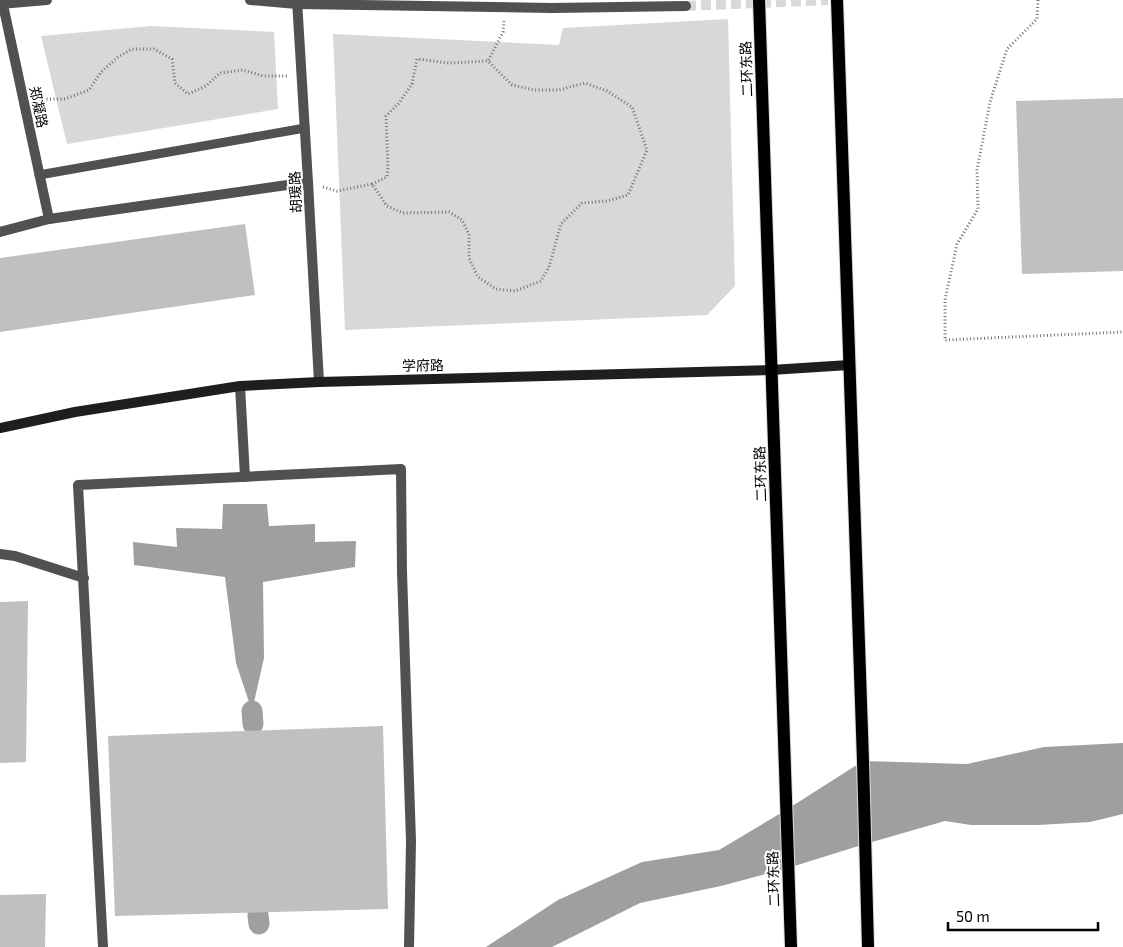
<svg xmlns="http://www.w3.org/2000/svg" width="1123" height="947" font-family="'Exo 2','Noto Sans SC',sans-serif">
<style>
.green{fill:#d8d8d8}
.water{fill:#9f9f9f}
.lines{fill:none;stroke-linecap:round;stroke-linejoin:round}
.canal{stroke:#9f9f9f;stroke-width:21}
.building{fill:#c0c0c0}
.minor-tunnel{stroke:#d9d9d9;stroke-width:10;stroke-dasharray:10 5;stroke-linecap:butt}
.primary-casing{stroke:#dbdbdb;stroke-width:14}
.path{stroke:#737373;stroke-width:3;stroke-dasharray:1 2.5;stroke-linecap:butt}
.service{stroke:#515151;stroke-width:9}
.minor{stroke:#515151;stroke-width:10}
.secondary{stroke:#1e1e1e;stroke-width:10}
.primary{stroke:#000;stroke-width:12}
.labels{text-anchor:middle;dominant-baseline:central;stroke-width:4;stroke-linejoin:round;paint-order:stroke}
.street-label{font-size:14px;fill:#000;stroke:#fff}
</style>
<rect width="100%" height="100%" fill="#fff"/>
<g class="green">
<path d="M 728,19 L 735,286 L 707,315 L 345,330 L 333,34 L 559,45 L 563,28 Z"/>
<path d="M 151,26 L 274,32 L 278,109 L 67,144 L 41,36 Z"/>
</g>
<g class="water">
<path d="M 223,504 L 267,504 L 269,526 L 315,524 L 315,542 L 356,541 L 355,567 L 263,582 L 264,658 L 252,711 L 236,663 L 225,577 L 134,565 L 133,542 L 177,547 L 176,528 L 222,529 Z"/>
<path d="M 1123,743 L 1123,814 L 1090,822 L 1038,825 L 971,825 L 945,821 L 865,844 L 788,868 L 721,886 L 640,903 L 552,947 L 486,947 L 558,900 L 642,862 L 719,850 L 786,810 L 863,761 L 967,764 L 1044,747 Z"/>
</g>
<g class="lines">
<g class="canal">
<path d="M 252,711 L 253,724"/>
<path d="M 258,915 L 259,924"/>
</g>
</g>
<g class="building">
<path d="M 1123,98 L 1123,271 L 1022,274 L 1016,101 Z"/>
<path d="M 245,224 L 255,295 L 0,332 L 0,258 Z"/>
<path d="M 28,601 L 26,762 L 0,763 L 0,602 Z"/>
<path d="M 383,726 L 388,909 L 115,916 L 108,736 Z"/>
<path d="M 46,894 L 45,947 L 0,947 L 0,895 Z"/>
</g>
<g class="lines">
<path class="minor-tunnel" d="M 686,6 L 828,0"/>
<defs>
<g id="primary">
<path d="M 759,0 L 791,947"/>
<path d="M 837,0 L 863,761 L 868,947"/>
</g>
</defs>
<use href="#primary" class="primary-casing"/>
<g class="path">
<path d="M 1038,0 L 1037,19 L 1007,49 L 990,102 L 977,170 L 978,209 L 957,244 L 945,300 L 945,340 L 1123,332"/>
<path d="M 36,99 L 65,99 L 89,90 L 101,72 L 118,57 L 132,49 L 154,49 L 172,59 L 175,83 L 188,94 L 206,86 L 220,73 L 243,70 L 263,76 L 288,76"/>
<path d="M 372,184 L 387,177 L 388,168 L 386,116 L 399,103 L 412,84 L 417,59 L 449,63 L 488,61"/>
<path d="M 323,187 L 337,191 L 372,184 L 387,206 L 403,213 L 449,212 L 462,220 L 469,235 L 469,258 L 478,277 L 496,289 L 515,291 L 541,281 L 549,267 L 561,224 L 582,203 L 607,201 L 628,195 L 647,150 L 632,107 L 607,91 L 585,83 L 559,90 L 534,90 L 512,85 L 488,61 L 503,32 L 504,21"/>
</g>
<path class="service" d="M 39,175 L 305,128"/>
<g class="minor">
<path d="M 2,0 L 49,219"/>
<path d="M 250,0 L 297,4 L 552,8 L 686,6"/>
<path d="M 297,0 L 308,182 L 319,382"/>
<path d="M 0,4 L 47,0"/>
<path d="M 0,232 L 49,219 L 308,182"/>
<path d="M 240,386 L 245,477"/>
<path d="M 0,554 L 15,556 L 84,578"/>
<path d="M 103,947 L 78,485 L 401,469 L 402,572 L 411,841 L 409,947"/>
</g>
<path class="secondary" d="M 0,428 L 75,412 L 240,386 L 319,382 L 771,370 L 849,365"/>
<use href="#primary" class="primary"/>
</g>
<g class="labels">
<g class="street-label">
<text transform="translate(746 69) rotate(-92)">二环东路</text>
<text transform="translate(39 107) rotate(78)">郑凝路</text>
<text transform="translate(295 192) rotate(-93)">胡瑗路</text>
<text transform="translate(423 365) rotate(-1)">学府路</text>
<text transform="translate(760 474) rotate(-92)">二环东路</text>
<text transform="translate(773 879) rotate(-92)">二环东路</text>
</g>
</g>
<path d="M948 922v8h150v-8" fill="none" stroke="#000000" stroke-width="2.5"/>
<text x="956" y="922" font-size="15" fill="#000000" stroke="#ffffff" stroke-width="4" paint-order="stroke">50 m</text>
</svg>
